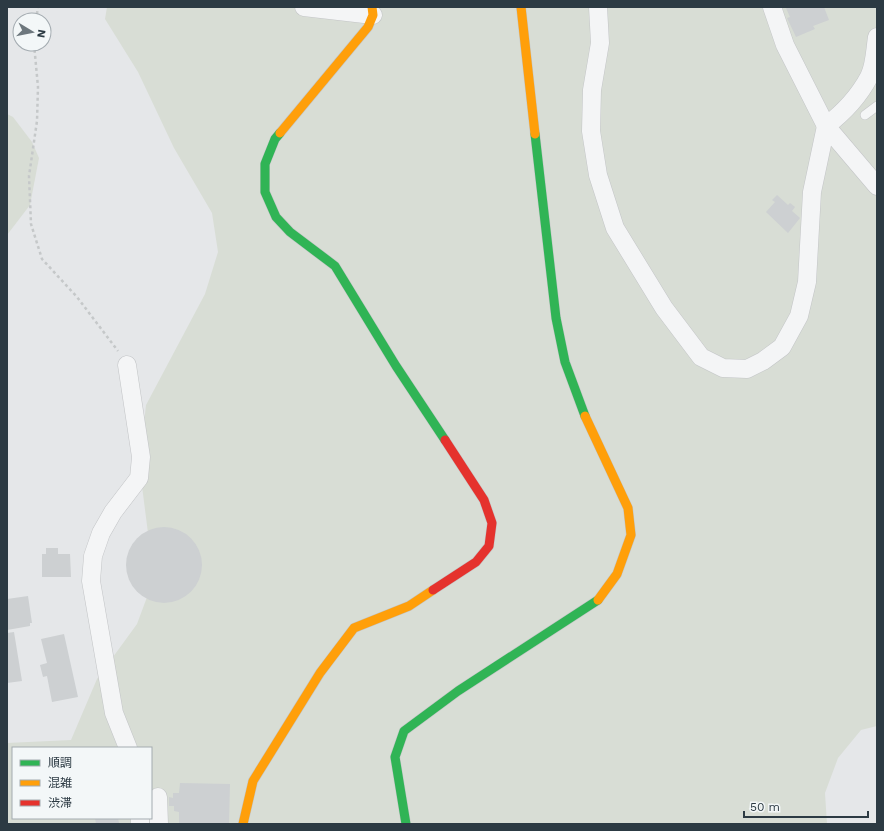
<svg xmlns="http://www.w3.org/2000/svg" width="884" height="831" font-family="'Work Sans','Noto Sans JP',sans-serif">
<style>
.green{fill:#d8ddd5;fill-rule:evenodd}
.building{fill:#cdd0d2}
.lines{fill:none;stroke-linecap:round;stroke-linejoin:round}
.lane-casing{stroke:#c3c5c7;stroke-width:10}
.street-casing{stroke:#c3c5c7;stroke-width:19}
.fast-casing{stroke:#c3c5c7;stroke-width:10}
.slow-casing{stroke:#c3c5c7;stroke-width:10}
.jam-casing{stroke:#c3c5c7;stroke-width:10}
.path{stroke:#c5c8c9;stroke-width:2.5;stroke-dasharray:3 3;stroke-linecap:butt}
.lane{stroke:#f4f5f6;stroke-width:9}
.street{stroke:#f4f5f6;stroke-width:18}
.fast{stroke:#30b455;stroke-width:9}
.slow{stroke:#ff9f0a;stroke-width:9}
.jam{stroke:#e5322d;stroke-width:9}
</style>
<rect width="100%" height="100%" fill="#e5e7e9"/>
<g class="green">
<path d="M 107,7 L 877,7 L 877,726 L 861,730 L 838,758 L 825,793 L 827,824 L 7,824 L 7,743 L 71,740 L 97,679 L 137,624 L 150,589 L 149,541 L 142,486 L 143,432 L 146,405 L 205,294 L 218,252 L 212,213 L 174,148 L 138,72 L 105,19 ZM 13,748 L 151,748 L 151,818 L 13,818 Z"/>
<path d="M 7,114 L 13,117 L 32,142 L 39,158 L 30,205 L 7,235 Z"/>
</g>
<g class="building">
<path d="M 788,7 L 824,7 L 829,20 L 813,26 L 815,29 L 796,37 L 787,18 L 790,17 L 786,8 Z"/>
<path d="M 777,195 L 788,205 L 790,203 L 795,207 L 792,211 L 800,218 L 788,233 L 766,212 L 775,202 L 772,200 Z"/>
<circle cx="164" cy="565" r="38"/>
<path d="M 46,548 L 58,548 L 58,554 L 70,554 L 71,577 L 42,577 L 42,554 L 46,554 Z"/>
<path d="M 28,596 L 32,623 L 30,623 L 30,626 L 7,630 L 7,599 Z"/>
<path d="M 14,632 L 22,681 L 7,683 L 7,633 Z"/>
<path d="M 64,634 L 78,697 L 52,702 L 47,676 L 43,677 L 40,665 L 47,663 L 41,639 Z"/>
<path d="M 180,783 L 230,784 L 229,824 L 179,823 L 179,812 L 174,811 L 174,806 L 169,806 L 169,797 L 173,798 L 173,793 L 179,793 Z"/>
<path d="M 95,818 L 118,818 L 119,823 L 96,824 Z"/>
</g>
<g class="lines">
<defs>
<path id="lane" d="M 865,115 L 877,106"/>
<g id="street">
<path d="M 304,7 L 373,15"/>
<path d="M 598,7 L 600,43 L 592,90 L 591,131 L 598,175 L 615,228 L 664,308 L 701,357 L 723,368 L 747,369 L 763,361 L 782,347 L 799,316 L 807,282 L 812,192 L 826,126 C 843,113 859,96 869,77 C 875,65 875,50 877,37"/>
<path d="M 772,7 L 785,45 L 826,126 L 877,186"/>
<path d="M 127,365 L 141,457 L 139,478 L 113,512 L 101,533 L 93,556 L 91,581 L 114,713 L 128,748"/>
<path d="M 158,797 L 159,824"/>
<path d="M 140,818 L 140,824"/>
</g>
<g id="fast">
<path d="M 280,133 L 275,139 L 265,164 L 265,192 L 276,217 L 290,232 L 335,266 L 396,366 L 445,440"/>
<path d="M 535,134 L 556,318 L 565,362 L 585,416"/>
<path d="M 406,824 L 395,757 L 404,731 L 458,691 L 598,600"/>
</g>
<g id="slow">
<path d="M 521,7 L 535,134"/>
<path d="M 280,133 L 368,27 L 373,15 L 372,7"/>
<path d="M 585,416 L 628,508 L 631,535 L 617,574 L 598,600"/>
<path d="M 243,824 L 253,781 L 320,673 L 354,628 L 409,606 L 433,590"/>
</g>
<path id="jam" d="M 433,590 L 476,562 L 489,546 L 492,523 L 484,500 L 445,440"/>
</defs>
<use href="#lane" class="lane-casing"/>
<use href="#street" class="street-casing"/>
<use href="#fast" class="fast-casing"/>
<use href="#slow" class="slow-casing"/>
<use href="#jam" class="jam-casing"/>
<g class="path">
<path d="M 36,20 L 38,7"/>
<path d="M 34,44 L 38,87 L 37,121 L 29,176 L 31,224 L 42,259 L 77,297 L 118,351"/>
</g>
<use href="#lane" class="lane"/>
<use href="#street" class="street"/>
<use href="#fast" class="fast"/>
<use href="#slow" class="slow"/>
<use href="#jam" class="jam"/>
</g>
<rect width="884" height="831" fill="none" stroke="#2c3a43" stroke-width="16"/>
<rect x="12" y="747" width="140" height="72" fill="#f3f7f8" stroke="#a3abb0"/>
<rect x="20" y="760" width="20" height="6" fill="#30b455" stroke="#a3abb0"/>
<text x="48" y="767" font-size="12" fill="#2c3a43">順調</text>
<rect x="20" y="780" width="20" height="6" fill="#ff9f0a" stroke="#a3abb0"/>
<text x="48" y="787" font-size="12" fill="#2c3a43">混雑</text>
<rect x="20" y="800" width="20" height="6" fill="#e5322d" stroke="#a3abb0"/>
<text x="48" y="807" font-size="12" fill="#2c3a43">渋滞</text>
<g transform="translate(32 32) rotate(100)"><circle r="19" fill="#f3f7f8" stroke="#a3abb0"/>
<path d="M0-3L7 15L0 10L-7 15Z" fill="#6d777d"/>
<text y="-6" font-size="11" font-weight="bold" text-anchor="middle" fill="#2c3a43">N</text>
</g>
<path d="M744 811v6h124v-6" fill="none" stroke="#2c3a43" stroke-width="2"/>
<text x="750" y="811" font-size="12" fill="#2c3a43" stroke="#f3f7f8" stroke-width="3" paint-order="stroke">50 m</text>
</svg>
